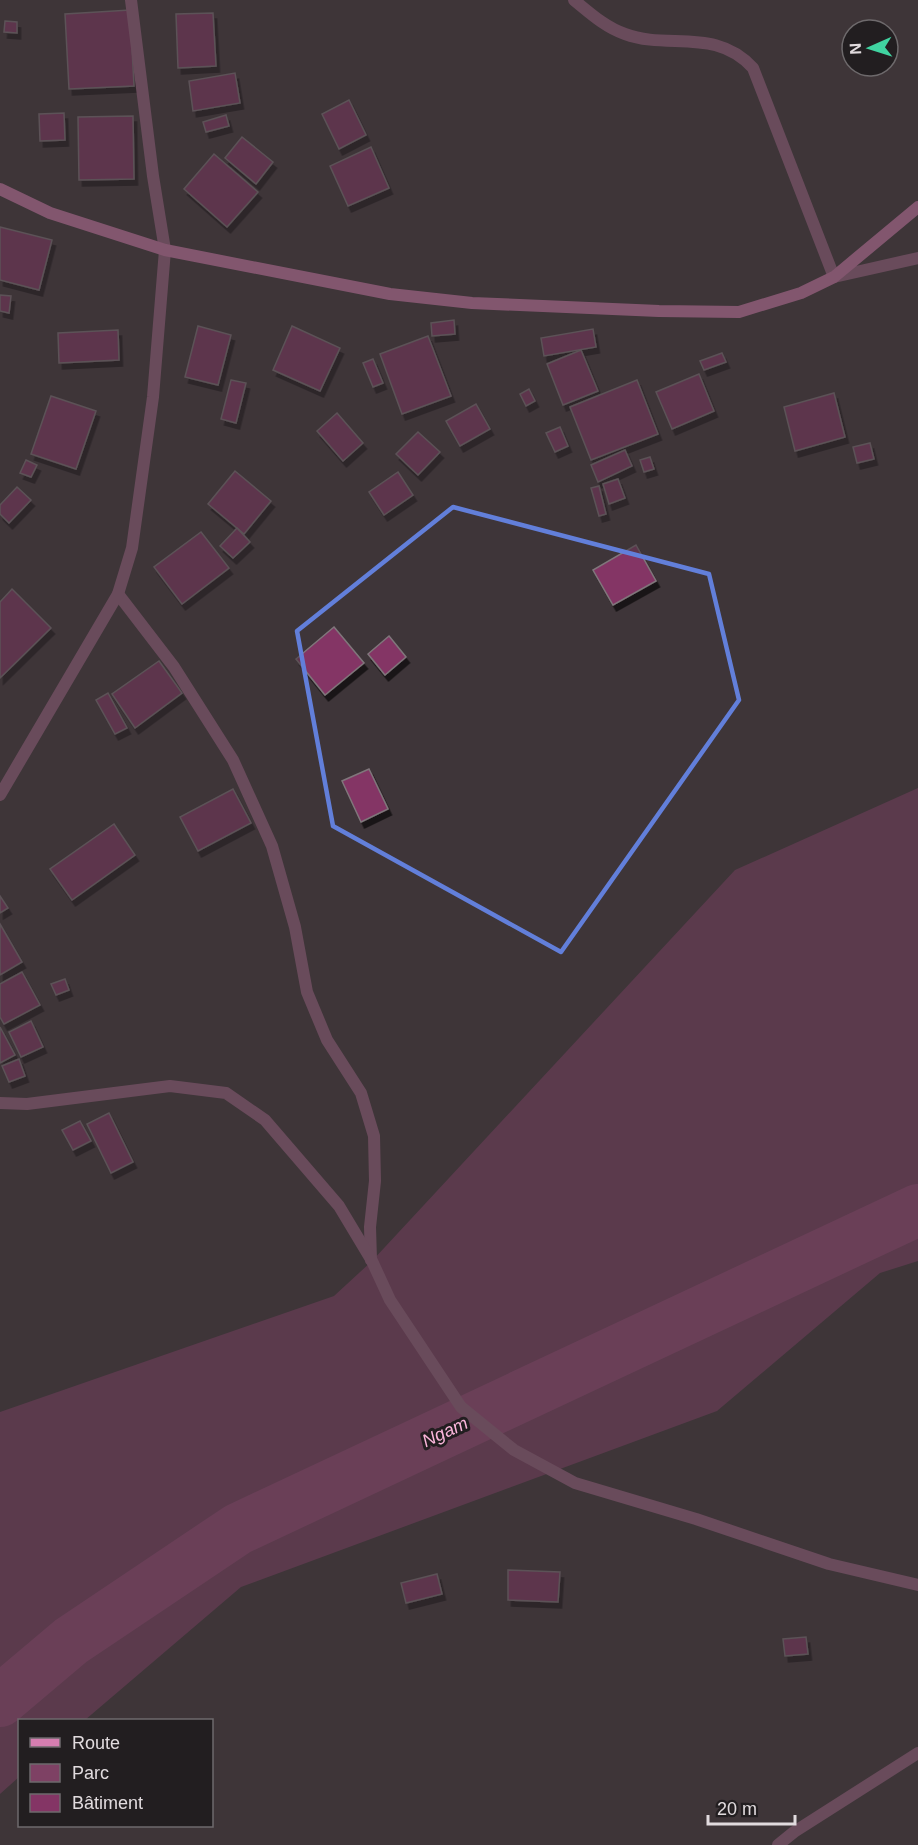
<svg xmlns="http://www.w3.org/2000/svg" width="918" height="1845" font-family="Arial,sans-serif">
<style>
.green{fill:#7e4164}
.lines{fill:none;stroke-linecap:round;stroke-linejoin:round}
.river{stroke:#9f4d7d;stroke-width:52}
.building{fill:#843565;stroke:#80767b;stroke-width:1.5;filter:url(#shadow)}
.street{stroke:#9e6685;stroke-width:12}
.secondary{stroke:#d67eb0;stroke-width:12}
.marked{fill:none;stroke:#627fda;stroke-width:4.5;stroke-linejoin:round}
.labels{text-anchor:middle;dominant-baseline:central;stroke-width:6;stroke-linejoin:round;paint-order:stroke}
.water-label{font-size:18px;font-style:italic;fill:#fab5da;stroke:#221e20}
</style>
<defs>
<filter id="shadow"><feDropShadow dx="3.5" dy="6" stdDeviation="0" flood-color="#0009"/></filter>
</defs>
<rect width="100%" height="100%" fill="#3e3539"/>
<path class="green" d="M 918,788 L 918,1261 L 880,1273 L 717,1411 L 241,1587 L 85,1720 L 20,1720 L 19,1777 L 0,1794 L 0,1412 L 334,1296 L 372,1261 L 735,870 Z"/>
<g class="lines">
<path class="river" d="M 0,1701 L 71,1641 L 238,1529 L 918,1210"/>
</g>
<g class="building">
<path d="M 130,10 L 134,86 L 69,89 L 65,14 Z"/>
<path d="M 213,13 L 216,66 L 178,68 L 176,14 Z"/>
<path d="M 5,21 L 17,22 L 17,33 L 4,32 Z"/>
<path d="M 235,73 L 240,103 L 193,111 L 189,81 Z"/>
<path d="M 349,100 L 366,135 L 339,149 L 322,114 Z"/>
<path d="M 64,113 L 65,140 L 40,141 L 39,114 Z"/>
<path d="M 226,115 L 229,126 L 206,132 L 203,122 Z"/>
<path d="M 133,116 L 134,179 L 79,180 L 78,117 Z"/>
<path d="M 242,137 L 273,162 L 256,184 L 225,158 Z"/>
<path d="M 371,147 L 389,188 L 348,206 L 330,166 Z"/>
<path d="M 214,154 L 258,192 L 227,227 L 184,189 Z"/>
<path d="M 0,227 L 52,240 L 39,290 L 0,280 Z"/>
<path d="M 0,295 L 11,296 L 9,313 L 0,311 Z"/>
<path d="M 454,320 L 455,334 L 432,336 L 431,323 Z"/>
<path d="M 198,326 L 231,335 L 218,385 L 185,377 Z"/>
<path d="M 292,326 L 340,348 L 320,391 L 273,370 Z"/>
<path d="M 593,329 L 596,347 L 544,356 L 541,338 Z"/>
<path d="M 118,330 L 119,360 L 59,363 L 58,333 Z"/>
<path d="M 428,336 L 451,396 L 402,414 L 380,354 Z"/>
<path d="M 581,350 L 598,391 L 563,405 L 547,364 Z"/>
<path d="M 722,353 L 726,362 L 704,370 L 700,361 Z"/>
<path d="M 373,359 L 383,383 L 373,387 L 363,363 Z"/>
<path d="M 699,374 L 714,411 L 672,429 L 656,392 Z"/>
<path d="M 231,380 L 246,383 L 236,423 L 221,419 Z"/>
<path d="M 637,380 L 658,434 L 591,460 L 570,407 Z"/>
<path d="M 529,389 L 535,401 L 526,406 L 520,394 Z"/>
<path d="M 834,393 L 845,437 L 795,451 L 784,407 Z"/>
<path d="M 51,396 L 96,411 L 76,469 L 31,454 Z"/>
<path d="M 476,404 L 490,429 L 460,446 L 446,421 Z"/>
<path d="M 337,413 L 363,443 L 343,461 L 317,431 Z"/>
<path d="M 560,427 L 568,446 L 555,452 L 546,433 Z"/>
<path d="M 418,432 L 440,452 L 418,475 L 396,454 Z"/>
<path d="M 870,443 L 874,459 L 857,463 L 853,447 Z"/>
<path d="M 625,450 L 632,466 L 598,482 L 591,465 Z"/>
<path d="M 650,457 L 654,469 L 644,472 L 640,460 Z"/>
<path d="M 26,460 L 37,465 L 31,477 L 20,473 Z"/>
<path d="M 235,471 L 271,501 L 244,534 L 208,504 Z"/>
<path d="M 398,472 L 413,495 L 384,515 L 369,492 Z"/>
<path d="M 618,479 L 625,498 L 609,504 L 603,484 Z"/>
<path d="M 599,486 L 606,514 L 599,516 L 591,488 Z"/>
<path d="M 17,487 L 31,500 L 9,523 L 0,514 L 0,505 Z"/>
<path d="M 237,528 L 250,542 L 233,558 L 220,546 Z"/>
<path d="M 201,532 L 229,568 L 182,604 L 154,567 Z"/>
<path d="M 636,545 L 656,581 L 613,605 L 593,570 Z"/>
<path d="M 12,589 L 51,628 L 0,678 L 0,602 Z"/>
<path d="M 334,627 L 364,663 L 325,695 L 296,659 Z"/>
<path d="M 389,636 L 406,657 L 385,675 L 368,654 Z"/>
<path d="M 159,661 L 182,693 L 135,728 L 112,694 Z"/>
<path d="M 108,693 L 127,728 L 115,734 L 96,700 Z"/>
<path d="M 369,769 L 388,809 L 361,822 L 342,781 Z"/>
<path d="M 233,789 L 251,823 L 198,851 L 180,817 Z"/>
<path d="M 114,824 L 135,855 L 72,900 L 50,869 Z"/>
<path d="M 0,896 L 8,908 L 0,913 Z"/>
<path d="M 0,924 L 22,962 L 0,975 Z"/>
<path d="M 22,972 L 40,1005 L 4,1024 L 0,1017 L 0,984 Z"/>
<path d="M 65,979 L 69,990 L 56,995 L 51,984 Z"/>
<path d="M 31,1021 L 43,1047 L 21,1057 L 9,1032 Z"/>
<path d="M 0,1027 L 15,1055 L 0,1063 Z"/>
<path d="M 19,1059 L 25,1076 L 9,1082 L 2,1066 Z"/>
<path d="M 109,1113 L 133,1162 L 111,1173 L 87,1124 Z"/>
<path d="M 80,1121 L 91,1141 L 73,1150 L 62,1130 Z"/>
<path d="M 508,1570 L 560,1572 L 558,1602 L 508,1600 Z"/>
<path d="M 437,1574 L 442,1594 L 406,1603 L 401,1583 Z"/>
<path d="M 806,1637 L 808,1654 L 785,1656 L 783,1639 Z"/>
</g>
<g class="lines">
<g class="street">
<path d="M 574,0 C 590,13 605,27 625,34 C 668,50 716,27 753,68 L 834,277 L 918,258"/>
<path d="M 118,594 L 174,667 L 233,760 L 272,846 L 295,927 L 307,992 L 327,1040 L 361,1093 L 374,1136 L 375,1181 L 370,1227 L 371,1260"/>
<path d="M 0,795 L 118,594 L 132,548 L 153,397 L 165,250 L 153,176 L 131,0"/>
<path d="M 0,1103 L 27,1104 L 170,1086 L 226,1093 L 265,1120 L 339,1206 L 372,1261 L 390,1300 L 461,1407 L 514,1450 L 575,1483 L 696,1519 L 829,1564 L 918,1585"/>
<path d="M 778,1845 L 794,1832 L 918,1753"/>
</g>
<path class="secondary" d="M 0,189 L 50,213 L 165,250 L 390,294 L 472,303 L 659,311 L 739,312 L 801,293 L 834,277 L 918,207"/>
</g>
<path d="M0 0H918V1845H0ZM 453,507 L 709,574 L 739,700 L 561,952 L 333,826 L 297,631 Z" fill="#3e3539" fill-opacity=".55" fill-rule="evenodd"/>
<path class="marked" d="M 453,507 L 709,574 L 739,700 L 561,952 L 333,826 L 297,631 Z"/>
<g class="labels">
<g class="water-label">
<text transform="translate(445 1432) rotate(-25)">Ngam</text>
</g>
</g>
<rect x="18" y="1719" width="195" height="108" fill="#221e20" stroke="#6e6a6c" stroke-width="1.5"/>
<rect x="30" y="1738" width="30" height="9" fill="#d67eb0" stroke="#6e6a6c" stroke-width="1.5"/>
<text x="72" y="1749" font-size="18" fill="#e1dbde">Route</text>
<rect x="30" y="1764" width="30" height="18" fill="#7e4164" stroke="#6e6a6c" stroke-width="1.5"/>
<text x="72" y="1779" font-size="18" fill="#e1dbde">Parc</text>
<rect x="30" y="1794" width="30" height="18" fill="#843565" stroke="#6e6a6c" stroke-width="1.5"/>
<text x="72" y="1809" font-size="18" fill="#e1dbde">Bâtiment</text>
<g transform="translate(870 48) rotate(267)"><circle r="28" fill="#221e20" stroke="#6e6a6c" stroke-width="1.5"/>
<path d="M0-4.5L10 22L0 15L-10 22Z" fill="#40d4a1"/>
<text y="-9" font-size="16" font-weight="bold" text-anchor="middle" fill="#e1dbde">N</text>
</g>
<path d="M708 1815v9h87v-9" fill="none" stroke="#e1dbde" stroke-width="3"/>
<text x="717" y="1815" font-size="18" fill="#e1dbde" stroke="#221e20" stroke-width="4.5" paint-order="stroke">20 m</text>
</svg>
